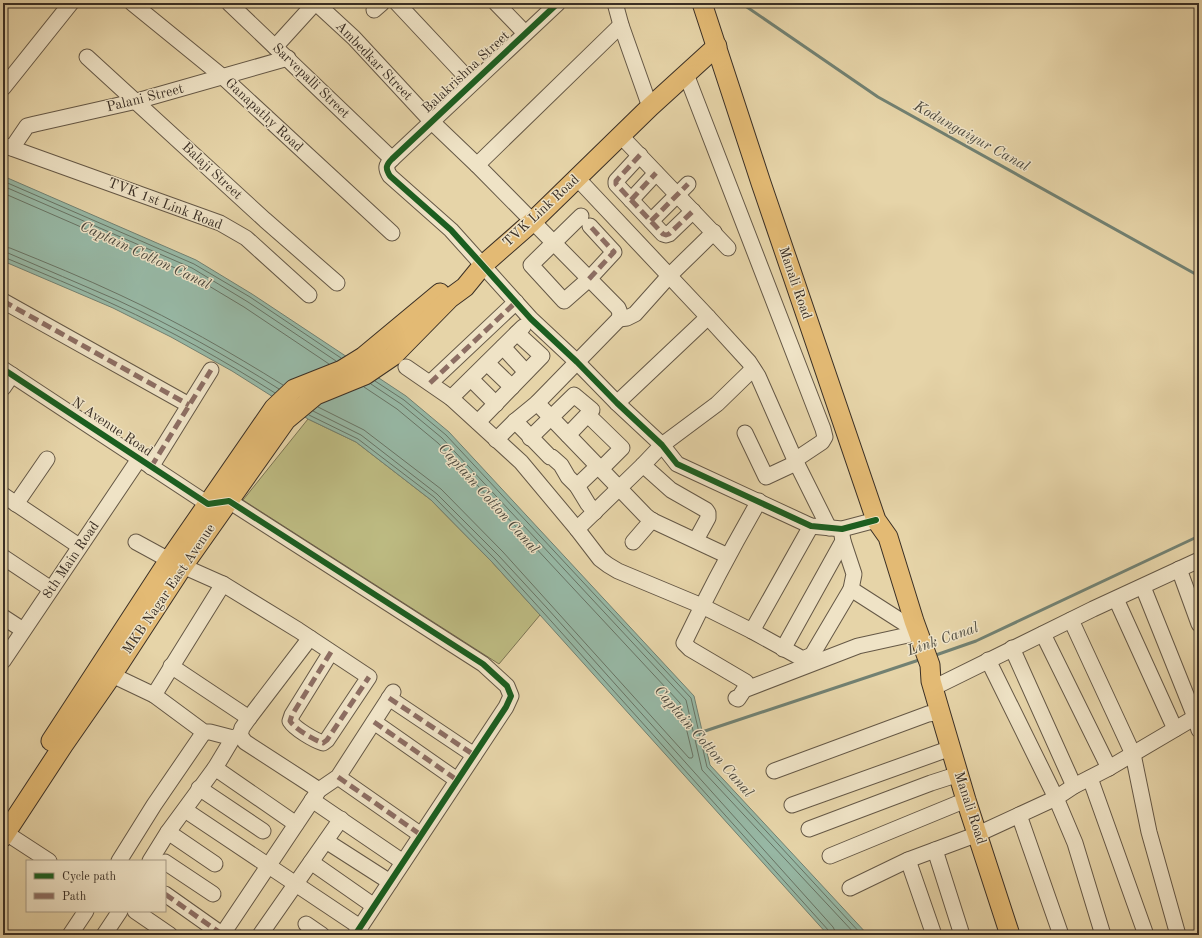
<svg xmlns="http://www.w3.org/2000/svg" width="1202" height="938" font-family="'Old Standard TT',serif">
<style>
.green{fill:#bdbb82;stroke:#7c7554}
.water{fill:#97b8a5;stroke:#728172}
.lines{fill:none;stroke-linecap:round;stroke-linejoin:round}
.shore{stroke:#687465;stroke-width:1}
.stream{stroke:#728172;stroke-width:3}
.minor-casing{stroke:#655846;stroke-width:17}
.major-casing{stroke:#3a2f25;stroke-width:21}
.minor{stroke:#efe3c6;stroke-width:15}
.major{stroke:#e3ba74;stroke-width:19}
.quiet{stroke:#8d6e63;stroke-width:5;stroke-dasharray:10 5;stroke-linecap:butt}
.cycleway-casing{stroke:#efe3c6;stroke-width:8}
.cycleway{stroke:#1b5e20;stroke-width:6}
.labels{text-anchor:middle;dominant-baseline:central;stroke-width:3;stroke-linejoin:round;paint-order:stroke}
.street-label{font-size:14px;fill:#3a2f25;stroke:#efe3c6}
.water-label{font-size:15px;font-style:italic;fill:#4d4a3f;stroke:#efe3c6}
</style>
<rect width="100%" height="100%" fill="#e6d4a8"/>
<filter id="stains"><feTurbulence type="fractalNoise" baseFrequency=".005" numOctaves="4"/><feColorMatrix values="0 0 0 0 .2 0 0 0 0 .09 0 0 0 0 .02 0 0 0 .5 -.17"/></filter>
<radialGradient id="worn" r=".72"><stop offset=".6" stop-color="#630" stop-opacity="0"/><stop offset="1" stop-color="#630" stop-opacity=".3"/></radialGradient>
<path class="green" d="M 308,419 L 356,442 L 431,500 L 492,562 L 540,615 L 499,664 L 243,500 Z"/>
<path class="water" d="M 3,176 L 196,260 L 252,294 L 406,396 L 449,432 L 694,696 L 710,765 L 868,935 L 828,935 L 540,615 L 492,562 L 431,500 L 356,442 L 308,419 L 232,371 L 171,337 L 113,308 L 3,261 Z"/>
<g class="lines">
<g class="shore">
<path d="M 3,181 L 194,264 L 250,297 L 341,358"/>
<path d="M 3,186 L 192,268 L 248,302 L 336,361"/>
<path d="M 3,193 L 189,274 L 244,307 L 329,364"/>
<path d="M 3,247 L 10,248 C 47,263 84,278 120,295 C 176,321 230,352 283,385"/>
<path d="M 3,253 L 8,253 C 44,269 81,284 117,300 C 173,326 227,356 279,389"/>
<path d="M 3,258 L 6,258 C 42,273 79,288 115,305 C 170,330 223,360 275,393"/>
<path d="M 375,381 L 404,400 L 446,435 L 691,698 L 707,767 L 862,935"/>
<path d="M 371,384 L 401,404 L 442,438 L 686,700 L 702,770 L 856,935"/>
<path d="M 318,407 L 364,430 L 441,489 L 503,552 L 689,758 L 692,758 L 693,756 L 680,703 L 438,443 L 397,409 L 364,387"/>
<path d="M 313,411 L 361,435 L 437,494 L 499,556 L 547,608 L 833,927 L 835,931 L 835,935"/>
<path d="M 309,415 L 358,439 L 434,497 L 495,559 L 543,612 L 829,931 L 830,935"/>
</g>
<g class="stream">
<path d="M 741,3 L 878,97 L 1199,276"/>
<path d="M 933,656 L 976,641 L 1199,536"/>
<path d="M 699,733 L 922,659"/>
</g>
<defs>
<g id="minor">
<path d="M 132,3 L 223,77 L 392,233"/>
<path d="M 229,3 L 392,159"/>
<path d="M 316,3 L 354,38 L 431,121 L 477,165 L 618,308 L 620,313 L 619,319 L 537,403 L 515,421 L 496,440"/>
<path d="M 397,3 L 472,83"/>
<path d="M 496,3 L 525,33"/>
<path d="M 558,3 L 392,159 C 386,165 385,168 390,176 L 451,230 L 531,319 L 577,362 L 617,403 L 662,445 L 677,464 L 811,526 L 842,529 L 876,520"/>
<path d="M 615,3 L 621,25 L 650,107"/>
<path d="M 374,10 L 382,3"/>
<path d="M 275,47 L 315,3"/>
<path d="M 87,57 L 265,220 L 337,283"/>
<path d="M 686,74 L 823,429 L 825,437 L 822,442 L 795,460"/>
<path d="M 3,88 L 71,3"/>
<path d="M 620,135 L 728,248"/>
<path d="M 3,145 L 220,223 L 246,238 L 309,295"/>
<path d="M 12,148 L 27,126 L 35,124 L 137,101 L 288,58"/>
<path d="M 640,155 L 616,181 L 616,184 L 663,234 L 666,235 L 669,234 L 693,211"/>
<path d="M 477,165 L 621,25"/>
<path d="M 577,178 L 708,317 L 749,362 L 758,376 L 795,460 L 829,528"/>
<path d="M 631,200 L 656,173"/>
<path d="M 581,216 L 531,265 L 564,301 L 589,279 L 614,252 L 590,226"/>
<path d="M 651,221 L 688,184"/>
<path d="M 3,301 L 189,405"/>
<path d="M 619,319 L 627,318 L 635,314 L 669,276 L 714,232"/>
<path d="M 503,347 L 526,372"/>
<path d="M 487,363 L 512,387"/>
<path d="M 406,367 L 451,398 L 521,462 L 577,529 L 600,559 L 608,565 L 618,571 L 702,606 L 752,631 L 801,658 L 805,658 L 812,655 L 851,589 L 904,623"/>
<path d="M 3,369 L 208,504 L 229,501 L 483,664 L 507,686 L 511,696 L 506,707 L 355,935"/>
<path d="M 471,379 L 496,404"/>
<path d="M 430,383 L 516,302"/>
<path d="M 3,388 L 12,375"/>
<path d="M 451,398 L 523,327"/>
<path d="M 537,403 L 645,515 L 651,520 L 728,556"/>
<path d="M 617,403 L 708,317"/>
<path d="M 588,415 L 622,448 L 601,469"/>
<path d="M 515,421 L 550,457 L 552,457 L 561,465 L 568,477 L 577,486 L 588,504 L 595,512"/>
<path d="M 478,422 L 542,356 L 517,333"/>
<path d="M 745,433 L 766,477 L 796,463"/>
<path d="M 530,438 L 574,395 L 592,410 L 568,435"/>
<path d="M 643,465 L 671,490 L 706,510 L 708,513 L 708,518 L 696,540"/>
<path d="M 151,467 L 211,370"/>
<path d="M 577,486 L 598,466"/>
<path d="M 3,495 L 79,546"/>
<path d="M 16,504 L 47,459"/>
<path d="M 577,529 L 643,465 L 662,445 L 717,404 L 753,369"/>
<path d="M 842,535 L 843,541 L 854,574 L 851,589"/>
<path d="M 136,542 L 169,560 L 223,584 L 298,630 L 369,677 L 327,740 L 323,743 C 314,740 295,729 290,721 L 292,715 L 331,652"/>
<path d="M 633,542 L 652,520"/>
<path d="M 3,557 L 51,589"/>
<path d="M 1179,569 L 1199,624"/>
<path d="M 1143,587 L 1195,717 L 1199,730"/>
<path d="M 1116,599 L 1175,729"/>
<path d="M 3,617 L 23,630"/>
<path d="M 1071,620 L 1133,754 L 1149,832 L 1178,935"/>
<path d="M 752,631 L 811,526"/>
<path d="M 1043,634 L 1109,768"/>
<path d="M 310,638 L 249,718 L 242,728 L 240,735 L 245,742 L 319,790"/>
<path d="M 1012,648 L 1074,786"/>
<path d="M 783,649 L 843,541"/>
<path d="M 988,660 L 1056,798 L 1075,843 L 1103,935"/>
<path d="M 3,661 L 139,459"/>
<path d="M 171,666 L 249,718"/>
<path d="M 112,675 L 154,695 L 204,732 L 210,732 L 233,738"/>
<path d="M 746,682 L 690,649 L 684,643 C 707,595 732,548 759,501"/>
<path d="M 933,688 L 1093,609 L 1199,560"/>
<path d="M 154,695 L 223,584"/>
<path d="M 389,698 L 474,755"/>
<path d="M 736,698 L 738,699 L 744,690 L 858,646 L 908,635"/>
<path d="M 374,722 L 457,780"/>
<path d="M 215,768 L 296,824"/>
<path d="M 774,771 L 928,714 L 940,712"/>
<path d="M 338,777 L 421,835"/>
<path d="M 1090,778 L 1146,935"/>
<path d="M 199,788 L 263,831"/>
<path d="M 312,800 L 403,862"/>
<path d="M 792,805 L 951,748"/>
<path d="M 185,810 L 360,927"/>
<path d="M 1019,815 L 1061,935"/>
<path d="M 809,829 L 931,783 L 959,774"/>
<path d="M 168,832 L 215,864"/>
<path d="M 6,833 L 49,861"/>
<path d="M 326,841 L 390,882"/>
<path d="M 935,850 L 962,935"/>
<path d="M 830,856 L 966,800"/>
<path d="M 908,860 L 934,935"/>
<path d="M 119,861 L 154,805 L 204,732"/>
<path d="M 150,861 L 168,832 L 215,768 L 233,738 L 240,735"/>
<path d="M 165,862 L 213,894"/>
<path d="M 311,862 L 374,906"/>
<path d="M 850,888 L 908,860 L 978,834 L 1056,798 L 1074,786 L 1109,768 L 1199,715"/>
<path d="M 165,894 L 223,935"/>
<path d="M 135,911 L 170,935"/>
<path d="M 306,924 L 322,935"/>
<path d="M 70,935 L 86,911"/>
<path d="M 104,935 L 120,911"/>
<path d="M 222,935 L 319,790 L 338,777 L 393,692"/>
<path d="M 260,935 L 341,819"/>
</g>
<g id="major">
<path d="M 702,3 L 761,183 L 876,520 L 888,537 L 914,621 L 930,665 L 931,681 L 940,712 L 966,800 L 1010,935"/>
<path d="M 51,741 L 169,560 L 274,408 L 294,389 L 342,370 L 363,357 L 440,293"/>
<path d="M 3,837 L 64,744 L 112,675 L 183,566 L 286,420 L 316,395 L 365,375 L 393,356 L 450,298 L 465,287 L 483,265 L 532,222 L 650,107 L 717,46"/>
</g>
</defs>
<use href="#minor" class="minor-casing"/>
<use href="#major" class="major-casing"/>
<use href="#minor" class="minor"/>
<use href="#major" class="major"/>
<g class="quiet">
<path d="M 640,155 L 616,181 L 616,184 L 663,234 L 666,235 L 669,234 L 693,211"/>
<path d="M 631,200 L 656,173"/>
<path d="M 651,221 L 688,184"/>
<path d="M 589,279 L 614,252 L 590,226"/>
<path d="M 3,301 L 189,405"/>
<path d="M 430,383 L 516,302"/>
<path d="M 151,467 L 211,370"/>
<path d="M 331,652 L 292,715 L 290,721 C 295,729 314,740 323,743 L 327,740 L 369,677"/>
<path d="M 389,698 L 474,755"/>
<path d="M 374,722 L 457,780"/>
<path d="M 338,777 L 421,835"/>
<path d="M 165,894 L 223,935"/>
</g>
<defs>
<g id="cycleway">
<path d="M 558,3 L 392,159 C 386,165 385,168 390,176 L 451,230 L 531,319 L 577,362 L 617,403 L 662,445 L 677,464 L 811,526 L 842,529 L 876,520"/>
<path d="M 3,369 L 208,504 L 229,501 L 483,664 L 507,686 L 511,696 L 506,707 L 355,935"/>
</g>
</defs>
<use href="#cycleway" class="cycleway-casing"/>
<use href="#cycleway" class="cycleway"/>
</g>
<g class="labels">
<g class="street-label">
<text transform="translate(374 61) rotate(46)">Ambedkar Street</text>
<text transform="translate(466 72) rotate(-43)">Balakrishna Street</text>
<text transform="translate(311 81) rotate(44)">Sarvepalli Street</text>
<text transform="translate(145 98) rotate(-14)">Palani Street</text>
<text transform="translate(264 115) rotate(43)">Ganapathy Road</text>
<text transform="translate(212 171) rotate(43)">Balaji Street</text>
<text transform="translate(165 204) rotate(21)">TVK 1st Link Road</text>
<text transform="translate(541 211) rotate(-43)">TVK Link Road</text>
<text transform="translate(795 283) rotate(71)">Manali Road</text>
<text transform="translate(112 427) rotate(34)">N Avenue Road</text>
<text transform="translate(71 560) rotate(-56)">8th Main Road</text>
<text transform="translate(169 589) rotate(-56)">MKB Nagar East Avenue</text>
<text transform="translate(970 808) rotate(72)">Manali Road</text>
</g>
<g class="water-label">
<text transform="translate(971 137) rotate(29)">Kodungaiyur Canal</text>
<text transform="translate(145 256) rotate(25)">Captain Cotton Canal</text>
<text transform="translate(488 499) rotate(48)">Captain Cotton Canal</text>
<text transform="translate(943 640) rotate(-19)">Link Canal</text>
<text transform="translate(703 742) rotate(49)">Captain Cotton Canal</text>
</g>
</g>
<rect width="1202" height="938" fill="none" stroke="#e6d4a8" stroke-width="16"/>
<rect x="4" y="4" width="1194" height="930" fill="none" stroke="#3a2f25" stroke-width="2"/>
<rect x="8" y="8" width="1186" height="922" fill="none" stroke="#3a2f25"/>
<rect x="26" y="860" width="140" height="52" fill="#efe3c6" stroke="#a79b86"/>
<rect x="34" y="873" width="20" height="6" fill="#1b5e20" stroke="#a79b86"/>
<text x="62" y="880" font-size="12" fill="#3a2f25">Cycle path</text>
<rect x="34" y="893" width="20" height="6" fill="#8d6e63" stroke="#a79b86"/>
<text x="62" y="900" font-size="12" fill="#3a2f25">Path</text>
<rect width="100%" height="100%" filter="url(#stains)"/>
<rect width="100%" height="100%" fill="url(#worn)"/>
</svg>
